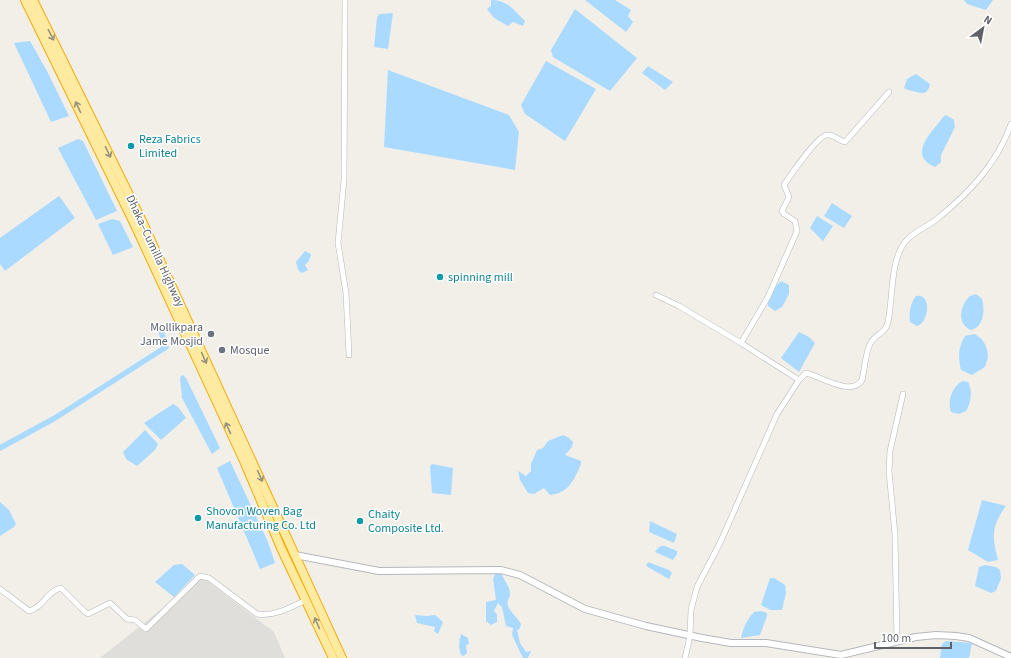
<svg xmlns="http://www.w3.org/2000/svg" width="1011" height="658" font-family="'Source Sans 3',sans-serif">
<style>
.industrial{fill:#e0deda}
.water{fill:#aadaff}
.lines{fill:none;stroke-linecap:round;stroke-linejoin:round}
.canal{stroke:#aadaff;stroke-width:5.5}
.minor-casing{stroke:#b5b8bc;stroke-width:6}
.tertiary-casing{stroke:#b5b8bc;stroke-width:8}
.trunk-casing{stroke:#f9ab00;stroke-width:10}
.minor{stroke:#fff;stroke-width:5}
.tertiary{stroke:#fff;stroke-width:6}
.trunk{stroke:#feeaa1;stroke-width:8}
.oneway{stroke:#97927c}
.culture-dot{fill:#0f9aa8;stroke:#fff;stroke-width:1.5}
.worship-dot{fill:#6b7280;stroke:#fff;stroke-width:1.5}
.labels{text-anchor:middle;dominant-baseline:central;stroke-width:3;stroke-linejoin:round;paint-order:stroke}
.culture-label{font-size:12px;fill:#0d838f;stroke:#fff;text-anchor:start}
.street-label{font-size:12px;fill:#5f6368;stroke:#fff}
.worship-label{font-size:12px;fill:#5b616d;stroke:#fff;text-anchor:end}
</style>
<rect width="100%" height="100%" fill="#f1efe8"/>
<path class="industrial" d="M 202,577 L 274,632 L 285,658 L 100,658 Z"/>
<g class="water">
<path d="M 491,0 C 507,0 514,10 525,21 L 523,26 L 513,22 L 508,26 L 494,18 L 487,9 L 491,6 Z"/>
<path d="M 585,0 L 615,0 L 631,10 L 628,16 L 633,22 L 626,32 Z"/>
<path d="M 964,0 L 993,0 L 986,10 L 967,4 Z"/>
<path d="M 575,9 L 637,58 L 610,91 L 553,57 L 551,50 Z"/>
<path d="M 393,13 L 388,49 L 374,47 L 377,18 L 379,14 Z"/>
<path d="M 30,41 L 47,71 L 69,116 L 51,122 L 14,43 Z"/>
<path d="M 546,61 L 596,89 L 565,141 L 525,114 L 521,105 Z"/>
<path d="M 648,66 L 673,82 L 665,90 L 642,73 Z"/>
<path d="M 388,70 L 509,115 L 519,132 L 515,170 L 384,147 Z"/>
<path d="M 916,74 L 930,84 C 928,95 922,94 913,91 C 910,90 907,90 904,88 L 907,79 Z"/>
<path d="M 946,115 L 954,120 L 955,127 L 941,155 L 941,162 L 935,167 C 910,157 927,136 938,124 C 941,120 942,117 946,115 Z"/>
<path d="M 78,139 L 83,141 L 117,211 L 96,220 L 58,148 Z"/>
<path d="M 59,196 L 75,218 L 5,271 L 0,264 L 0,238 Z"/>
<path d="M 832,203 L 852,216 L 844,228 L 824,216 Z"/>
<path d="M 817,216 L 833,226 L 823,241 L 810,228 Z"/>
<path d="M 112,219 L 120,221 L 133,247 L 113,255 L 98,224 Z"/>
<path d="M 305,251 L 311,254 L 309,261 L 305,265 L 308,270 L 302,273 L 298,270 L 296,262 Z"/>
<path d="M 781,281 L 789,285 L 789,294 L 782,307 L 775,311 L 768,306 C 768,297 774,287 781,281 Z"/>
<path d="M 976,294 L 982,299 C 985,310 984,327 971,330 C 956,324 960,305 970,296 Z"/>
<path d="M 916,296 C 933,293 928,324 917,326 L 910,322 C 909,312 910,304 916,296 Z"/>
<path d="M 799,332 L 809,337 L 815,343 L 799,372 L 781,358 Z"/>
<path d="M 974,334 C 985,338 992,354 985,366 C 983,369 976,372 972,375 L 961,370 C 958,357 958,347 965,336 Z"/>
<path d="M 183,375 L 186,378 L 220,448 L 212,454 L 182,398 L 180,377 Z"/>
<path d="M 962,381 L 968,382 C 973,391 971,403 966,411 L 959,414 L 951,412 C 947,400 952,388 962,381 Z"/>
<path d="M 173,404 L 178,407 L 186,418 L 161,440 L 144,423 Z"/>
<path d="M 145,430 L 158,444 L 155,450 L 137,466 L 126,459 L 123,452 Z"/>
<path d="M 563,435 L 569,438 L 573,442 L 572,447 L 565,455 L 581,461 L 581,464 C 574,480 569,493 550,495 L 544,488 L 534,494 L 528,493 L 520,480 L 518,471 L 526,476 L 531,471 L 531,464 L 537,450 L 543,448 L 548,441 Z"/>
<path d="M 230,461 L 268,542 L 275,563 L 260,569 L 217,468 Z"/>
<path d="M 432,464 L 453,468 L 451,495 L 432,493 L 430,466 Z"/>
<path d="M 982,500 L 1006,506 C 991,526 992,537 998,560 L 988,562 L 968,550 Z"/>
<path d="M 0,502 L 9,510 L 16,524 L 14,527 L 0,536 Z"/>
<path d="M 650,521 L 677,534 L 674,543 L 649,532 Z"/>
<path d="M 661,546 L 665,546 L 677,551 L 677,554 L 673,560 L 655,552 L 657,549 Z"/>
<path d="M 648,562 L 669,570 L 672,573 L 669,579 L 646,566 Z"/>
<path d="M 182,564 L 195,575 L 174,597 L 155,582 L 174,565 Z"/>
<path d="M 985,565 L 996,567 L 1000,570 L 1001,578 L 996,591 L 991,593 L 975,586 L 979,567 Z"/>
<path d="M 496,572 L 502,574 C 504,581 510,586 510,594 C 510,598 506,601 508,606 C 511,613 517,617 521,624 L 519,630 L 517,629 L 520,643 L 526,652 L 531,651 L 528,658 L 523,658 L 512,635 L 513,628 L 506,626 L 502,607 L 498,603 L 494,611 L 497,614 L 497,622 L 491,625 L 486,621 L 486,602 L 496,600 L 493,579 Z"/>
<path d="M 770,578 L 774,578 L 785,585 L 786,593 L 782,610 L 770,610 L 761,605 Z"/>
<path d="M 761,611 L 767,613 L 767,616 L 760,635 L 741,638 C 743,628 747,620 754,612 Z"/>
<path d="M 415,615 L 427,616 L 435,615 L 443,622 L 438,634 L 434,631 L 435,627 L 417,623 Z"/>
<path d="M 461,634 L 468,638 L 469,644 L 466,645 L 467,653 L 465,655 L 462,656 C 458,650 459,641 461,634 Z"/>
<path d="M 946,641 L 972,643 L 969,658 L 940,658 L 942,644 Z"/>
</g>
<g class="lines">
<path class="canal" d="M 0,448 L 55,418 L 166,347 L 160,328"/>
<defs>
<g id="minor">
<path d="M 345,0 L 344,180 L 338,243 L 346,293 L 349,355"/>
<path d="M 656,295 L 679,306 L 741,343"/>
<path d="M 799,380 L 741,343 L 768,297 L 797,231 L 795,221 L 784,214 L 782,211 L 789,197 L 784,185 C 790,176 818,135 827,135 C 834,134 839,141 845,142 L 889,92"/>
<path d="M 0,589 L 29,611 C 43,608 48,590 61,588 L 84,611 L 88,614 L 110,603 L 127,619 L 135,620 L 146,629 L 200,576 L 209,578 L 257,614 C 274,617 291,607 306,600"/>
<path d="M 897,642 L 895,535 L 889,471 L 890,451 L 903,394"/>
<path d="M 685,658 L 690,636 L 691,610 L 697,587 L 720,543 L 777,414 L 799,380 L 806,373 C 822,377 852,397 862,380 C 865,368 865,353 871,342 C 876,334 886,333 888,322 C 893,299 890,261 905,242 C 914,231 927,227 937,219 C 969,193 997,164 1011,124"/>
</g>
<path id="tertiary" d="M 295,555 L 379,571 L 501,570 L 520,575 L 585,609 L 646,626 L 702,638 L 731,643 L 766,643 L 841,655 L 916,637 L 936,635 L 956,636 L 969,638 L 1011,657"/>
<g id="trunk">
<path d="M 25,0 L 134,223 L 244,461 L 281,548 L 333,658"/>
<path d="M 33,0 L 141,219 L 342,658"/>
</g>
</defs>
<use href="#minor" class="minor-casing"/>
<use href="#tertiary" class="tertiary-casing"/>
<use href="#trunk" class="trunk-casing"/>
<use href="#minor" class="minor"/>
<use href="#tertiary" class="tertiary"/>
<use href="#trunk" class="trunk"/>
</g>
<defs><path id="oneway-shaft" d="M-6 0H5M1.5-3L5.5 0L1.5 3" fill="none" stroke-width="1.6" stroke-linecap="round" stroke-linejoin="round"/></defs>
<g class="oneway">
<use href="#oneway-shaft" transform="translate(51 35) rotate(63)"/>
<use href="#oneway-shaft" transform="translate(78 107) rotate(-115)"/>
<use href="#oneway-shaft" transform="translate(108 152) rotate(64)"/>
<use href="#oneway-shaft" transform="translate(204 358) rotate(66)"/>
<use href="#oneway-shaft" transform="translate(228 428) rotate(-115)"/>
<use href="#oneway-shaft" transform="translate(260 476) rotate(66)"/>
<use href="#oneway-shaft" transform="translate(317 623) rotate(-114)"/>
</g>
<g class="culture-dot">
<circle cx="131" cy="146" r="4"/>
<circle cx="440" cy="277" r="4"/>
<circle cx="198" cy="518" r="4"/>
<circle cx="360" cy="521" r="4"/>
</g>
<g class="worship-dot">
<circle cx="211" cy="334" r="4"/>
<circle cx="222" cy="350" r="4"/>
</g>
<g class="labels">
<g class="culture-label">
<text x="139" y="139">Reza Fabrics<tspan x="139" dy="14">Limited</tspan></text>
<text x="448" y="277">spinning mill</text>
<text x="206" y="511">Shovon Woven Bag<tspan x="206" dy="14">Manufacturing Co. Ltd</tspan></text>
<text x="368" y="514">Chaity<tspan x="368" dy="14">Composite Ltd.</tspan></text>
</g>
<g class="street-label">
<text transform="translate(155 251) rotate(65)">Dhaka–Cumilla Highway</text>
</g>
<g class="worship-label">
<text x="203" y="327">Mollikpara<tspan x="203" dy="14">Jame Mosjid</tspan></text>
<text x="230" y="350" text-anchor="start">Mosque</text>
</g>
</g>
<g transform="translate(983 28) rotate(32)" stroke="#ffffff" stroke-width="3" paint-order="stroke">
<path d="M0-3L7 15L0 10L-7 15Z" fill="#5f6368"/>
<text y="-6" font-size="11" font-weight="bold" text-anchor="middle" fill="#5f6368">N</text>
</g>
<path d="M875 642v6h76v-6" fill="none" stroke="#5f6368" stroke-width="2"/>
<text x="881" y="642" font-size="12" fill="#5f6368" stroke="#ffffff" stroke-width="3" paint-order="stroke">100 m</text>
</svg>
